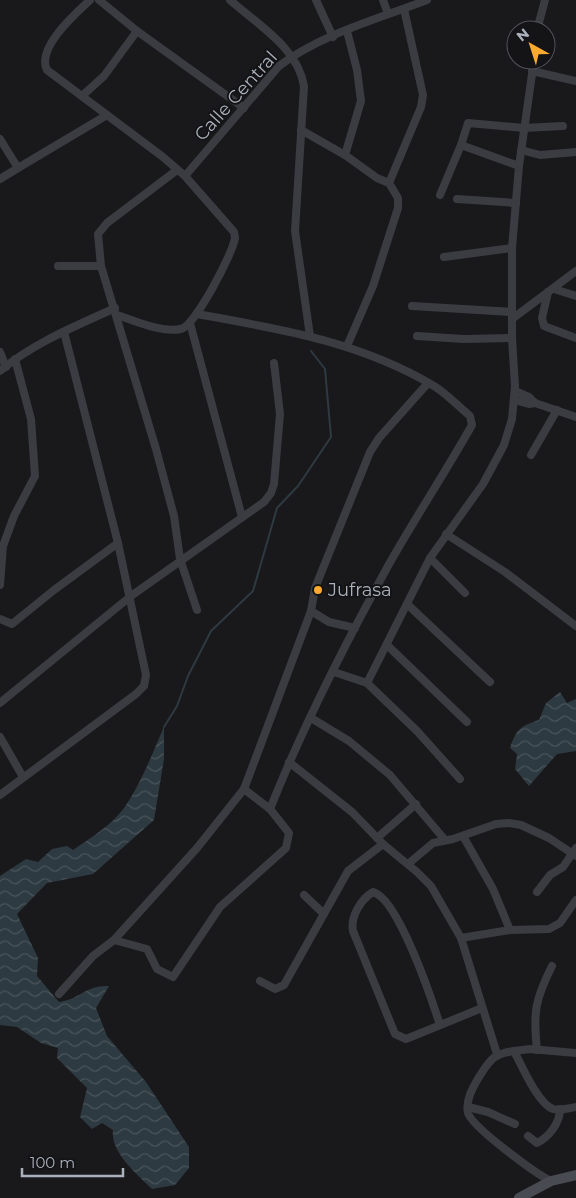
<svg xmlns="http://www.w3.org/2000/svg" width="576" height="1198" font-family="Montserrat,sans-serif">
<style>
.water{fill:url(#water-waves)}
.lines{fill:none;stroke-linecap:round;stroke-linejoin:round}
.stream{stroke:#2e3a41;stroke-width:2}
.street{stroke:#3a3c41;stroke-width:8}
.secondary{stroke:#484b51;stroke-width:10}
.poi-dot{fill:#fdaa30;stroke:#141417;stroke-width:2}
.labels{text-anchor:middle;dominant-baseline:central;stroke-width:4;stroke-linejoin:round;paint-order:stroke}
.street-label{font-size:18px;fill:#abb1bc;stroke:#141417}
.poi-label{font-size:18px;fill:#abb1bc;stroke:#141417;text-anchor:start}
</style>
<defs>
<pattern id="water-waves" width="16" height="10" patternUnits="userSpaceOnUse" patternTransform="scale(1.25)"><rect width="16" height="10" fill="#2e3a41"/><path d="M0 5q4-4 8 0t8 0" fill="none" stroke="#4a545a"/></pattern>
</defs>
<rect width="100%" height="100%" fill="#19191c"/>
<g class="water">
<path d="M 560,692 L 567,703 L 576,699 L 576,751 L 557,754 L 529,786 L 515,769 L 517,754 L 510,748 C 516,730 520,726 539,720 L 546,703 Z"/>
<path d="M 164,727 L 164,759 L 154,820 L 93,874 L 47,883 L 17,914 L 38,958 L 37,976 L 59,1002 C 83,998 85,985 109,986 L 96,1008 L 107,1036 L 146,1082 L 189,1147 L 189,1168 L 175,1185 L 152,1189 C 137,1174 110,1152 113,1130 L 102,1123 L 92,1129 L 80,1117 L 87,1088 L 57,1058 L 58,1048 L 41,1043 L 17,1027 L 0,1025 L 0,876 L 26,859 L 38,862 L 52,849 L 67,846 L 73,850 C 90,838 111,826 124,808 C 141,784 152,754 164,727 Z"/>
</g>
<g class="lines">
<path class="stream" d="M 164,727 L 177,706 L 188,676 L 211,631 L 253,591 L 277,508 L 298,486 L 331,437 L 325,369 L 311,351"/>
<g class="street">
<path d="M 90,0 C 75,14 36,48 47,70 L 163,157 L 185,176 L 234,232 L 235,238 C 233,253 195,326 181,329 C 161,333 136,321 117,315"/>
<path d="M 99,0 L 137,31 L 244,108"/>
<path d="M 230,0 C 257,24 298,48 304,86 L 295,231 L 310,336"/>
<path d="M 316,0 L 333,37"/>
<path d="M 383,0 L 388,14"/>
<path d="M 537,30 L 545,0"/>
<path d="M 347,31 L 357,70 L 361,101 L 345,155 L 377,178 L 389,183 L 398,198 L 398,208 L 373,286 L 347,346"/>
<path d="M 532,71 L 576,81"/>
<path d="M 82,96 L 104,76 L 137,31"/>
<path d="M 301,130 L 345,155"/>
<path d="M 0,139 L 18,168 L 107,115"/>
<path d="M 521,150 L 540,155 L 576,152"/>
<path d="M 519,166 L 461,145 L 468,123 L 524,128 L 563,126"/>
<path d="M 177,170 L 107,223 L 98,234 L 101,266 L 156,449 L 174,516 L 180,559 L 197,610"/>
<path d="M 185,176 L 279,66 C 321,34 378,19 427,0"/>
<path d="M 0,179 L 18,168"/>
<path d="M 389,183 L 421,107 L 423,95 L 404,9"/>
<path d="M 440,195 L 461,145"/>
<path d="M 457,199 L 516,203"/>
<path d="M 444,257 L 512,248"/>
<path d="M 58,266 L 101,266"/>
<path d="M 554,289 L 576,296"/>
<path d="M 548,292 L 542,318 L 544,326 L 576,338"/>
<path d="M 412,306 L 512,312"/>
<path d="M 197,314 C 281,329 360,342 434,386 C 447,394 458,406 470,416 L 472,425 C 445,473 415,518 388,566 C 345,644 303,726 270,809"/>
<path d="M 512,319 L 576,271"/>
<path d="M 190,323 L 242,517"/>
<path d="M 417,336 L 464,339 L 512,338"/>
<path d="M 0,352 L 6,367"/>
<path d="M 0,371 C 33,343 76,326 115,308"/>
<path d="M 515,391 L 529,397 L 535,403 L 576,417"/>
<path d="M 514,400 L 529,404 L 535,403"/>
<path d="M 531,455 L 557,410"/>
<path d="M 446,534 L 505,572 L 576,626"/>
<path d="M 430,558 L 465,593"/>
<path d="M 0,585 L 3,546 L 14,516 L 35,476 L 31,419 L 15,359"/>
<path d="M 407,604 L 490,682"/>
<path d="M 0,619 L 12,624 L 54,590 L 118,543"/>
<path d="M 355,628 L 329,622 L 311,611 L 315,588 L 370,452 L 379,438 L 428,383"/>
<path d="M 387,645 L 467,722"/>
<path d="M 334,672 L 367,683 L 430,558 L 483,484 L 504,445 L 512,419 L 515,386 L 512,338 L 512,248 L 519,166 L 534,60"/>
<path d="M 367,683 L 417,731 L 460,779"/>
<path d="M 0,703 L 131,596 L 264,502 L 271,493 L 274,484 L 280,414 L 274,363"/>
<path d="M 311,718 L 349,741 L 390,775 L 445,840"/>
<path d="M 0,737 L 23,777"/>
<path d="M 289,762 L 352,812 L 383,844 L 417,872 L 431,886 L 461,938 L 497,1054"/>
<path d="M 244,789 L 311,611"/>
<path d="M 0,795 L 136,694 L 144,686 L 146,675 L 118,543 L 64,332"/>
<path d="M 463,836 L 493,889 L 510,930"/>
<path d="M 377,838 L 416,804"/>
<path d="M 408,864 L 433,843 L 453,839 L 496,824 L 509,823 L 521,825 L 549,838 L 576,856"/>
<path d="M 537,892 L 550,875 L 563,867 L 576,848"/>
<path d="M 304,895 L 324,914"/>
<path d="M 461,938 L 510,930 L 549,929 L 560,923 L 576,900"/>
<path d="M 260,981 L 275,989 L 284,985 L 348,871 L 383,844"/>
<path d="M 59,994 L 93,956 L 114,940 L 197,848 L 244,789 L 270,809 L 289,833 L 286,848 L 220,907 L 173,977 L 157,969 L 147,949 L 114,940"/>
<path d="M 440,1025 C 432,1000 398,898 373,892 C 361,899 350,917 353,931 L 395,1034 L 406,1039 L 411,1037 L 482,1008"/>
<path d="M 537,1050 C 533,1012 535,1000 552,966"/>
<path d="M 514,1051 C 493,1054 490,1060 479,1077 C 473,1087 465,1101 468,1113 C 472,1127 536,1174 551,1181"/>
<path d="M 576,1053 L 530,1049 L 514,1051 C 521,1064 538,1104 553,1109 C 560,1111 569,1108 576,1107"/>
<path d="M 468,1107 L 488,1112 L 515,1124"/>
<path d="M 528,1136 L 537,1143 C 549,1137 560,1123 560,1109"/>
</g>
<path class="secondary" d="M 519,1198 L 551,1181 L 576,1175"/>
</g>
<circle class="poi-dot" cx="318" cy="590" r="5"/>
<g class="labels">
<g class="street-label">
<text transform="translate(236 96) rotate(-48)">Calle Central</text>
</g>
<g class="poi-label">
<text x="328" y="590">Jufrasa</text>
</g>
</g>
<g transform="translate(531 45) rotate(321)"><circle r="24" fill="#141417" stroke="#505359"/>
<path d="M0-4L9 19L0 12L-9 19Z" fill="#fdaa30"/>
<text y="-8" font-size="14" font-weight="bold" text-anchor="middle" fill="#abb1bc">N</text>
</g>
<path d="M22 1168v8h101v-8" fill="none" stroke="#abb1bc" stroke-width="2.5"/>
<text x="30" y="1168" font-size="15" fill="#abb1bc" stroke="#141417" stroke-width="4" paint-order="stroke">100 m</text>
</svg>
